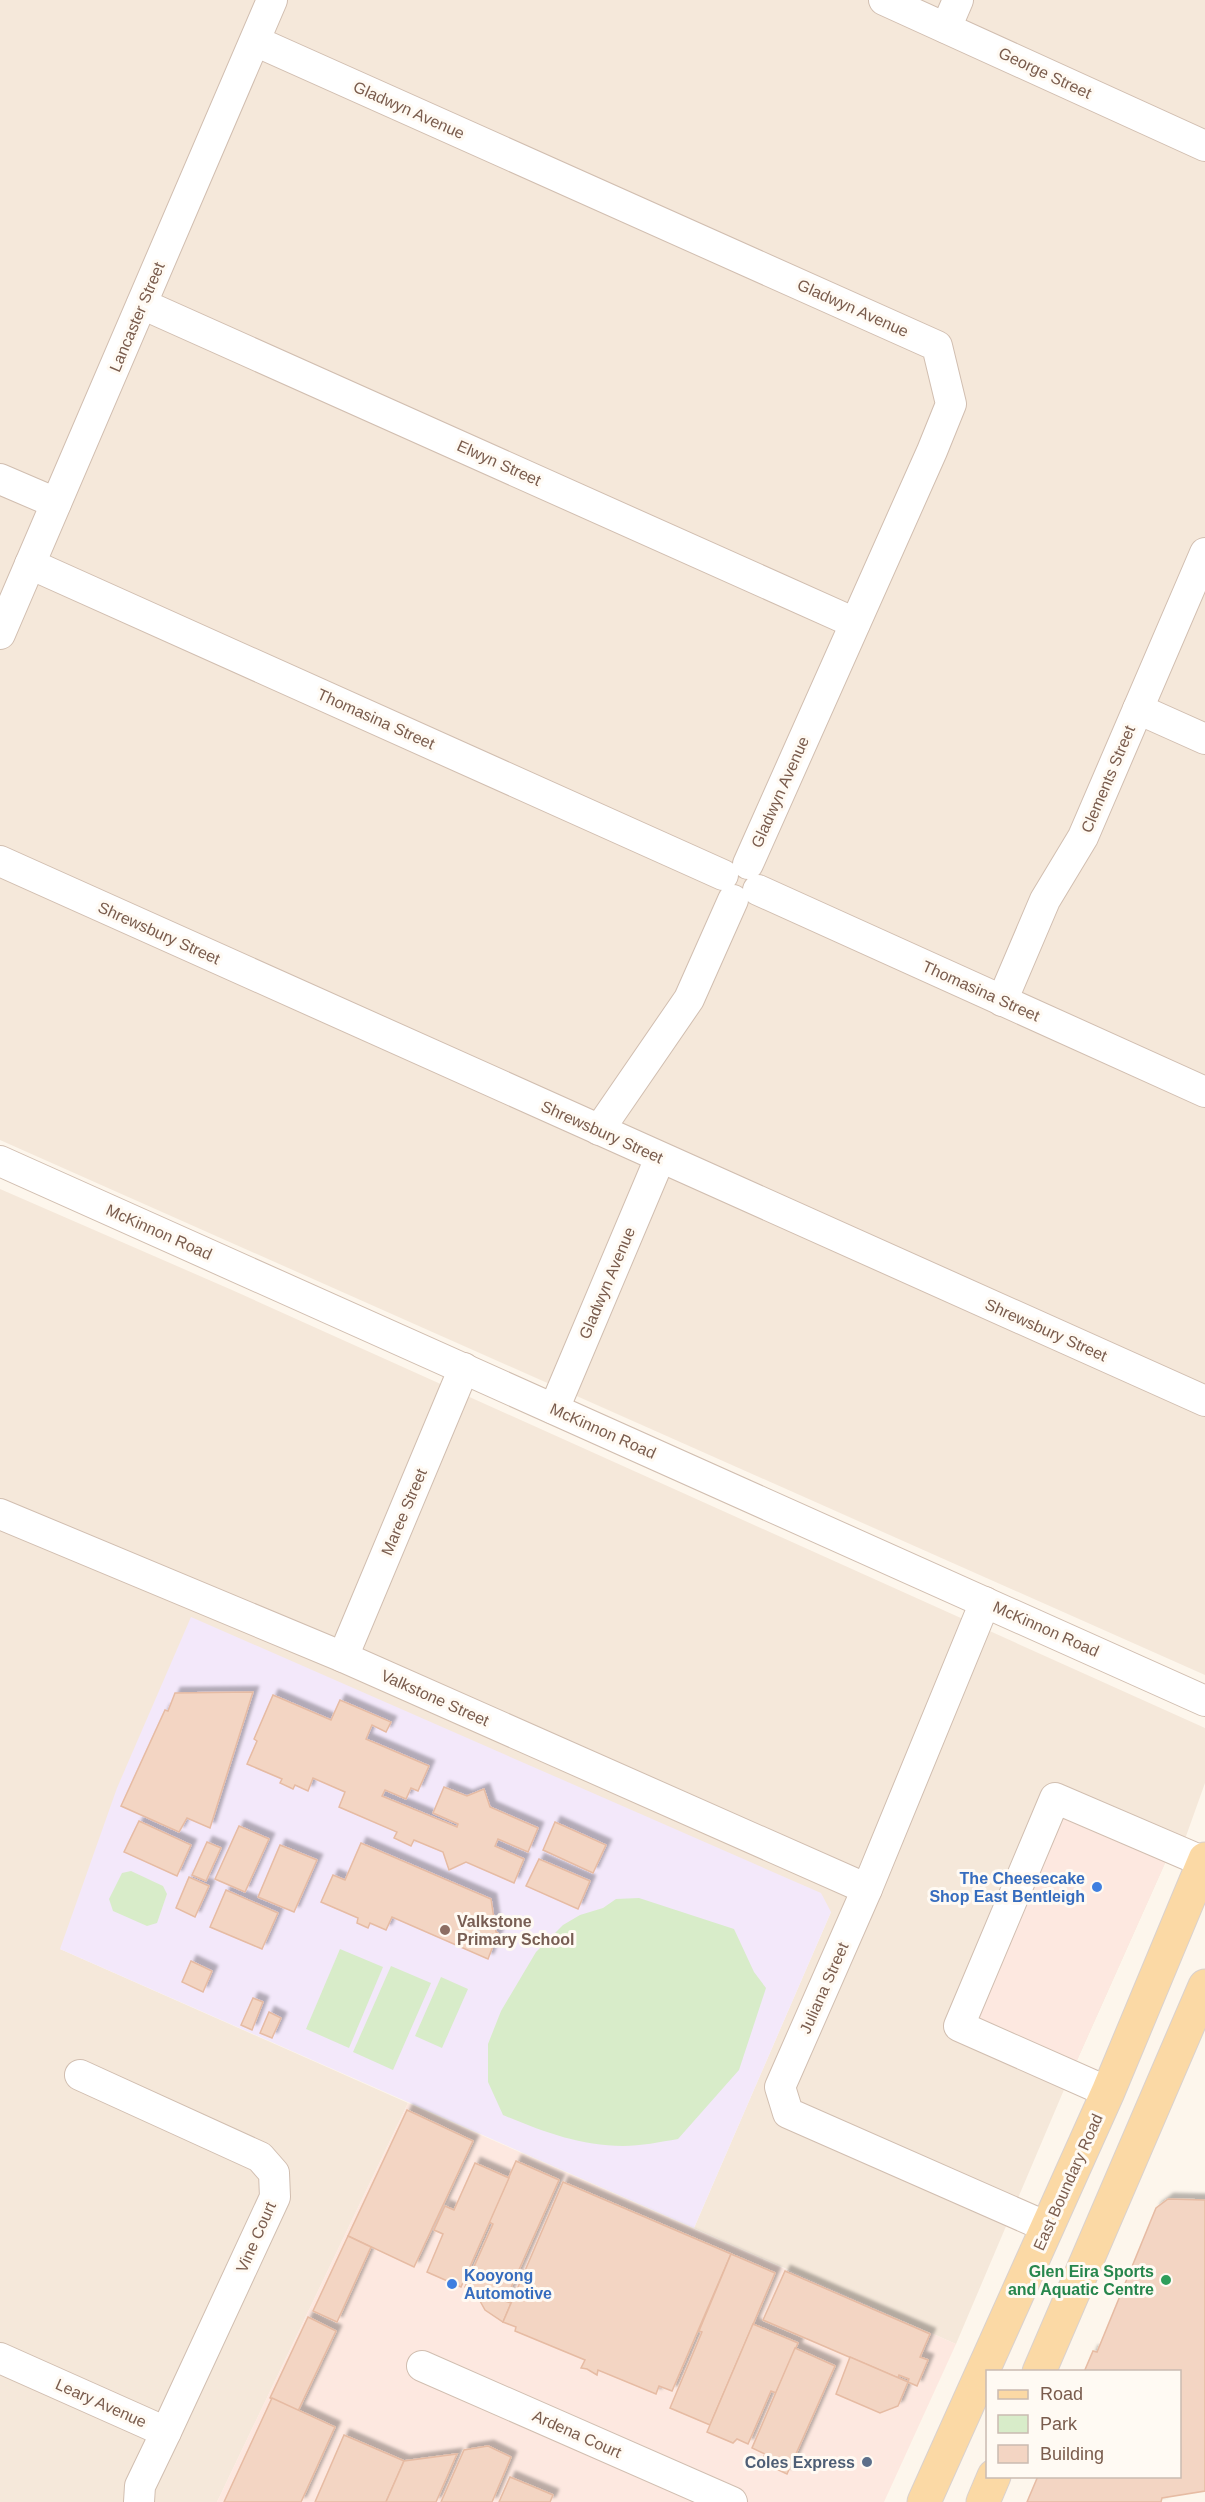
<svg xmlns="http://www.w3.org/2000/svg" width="1205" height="2502" font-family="Helvetica,sans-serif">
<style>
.residential{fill:#f5e8da}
.commercial{fill:#fde8e0}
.education{fill:#f3e8fa}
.green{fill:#d8ecc9}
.building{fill:#f3d5c3;stroke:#e6bba3;stroke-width:1.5;filter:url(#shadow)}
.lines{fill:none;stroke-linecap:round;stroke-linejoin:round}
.minor-casing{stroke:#d1beb0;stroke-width:32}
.major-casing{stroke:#dad1cd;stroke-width:35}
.minor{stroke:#fff;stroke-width:30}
.major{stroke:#fbd9a5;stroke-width:33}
.shop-dot{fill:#3f7fe0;stroke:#fffaf3;stroke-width:2}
.education-dot{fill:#8d6e63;stroke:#fffaf3;stroke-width:2}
.leisure-dot{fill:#2e9e5b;stroke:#fffaf3;stroke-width:2}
.service-dot{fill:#5c6f8a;stroke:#fffaf3;stroke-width:2}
.labels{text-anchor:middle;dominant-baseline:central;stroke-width:6;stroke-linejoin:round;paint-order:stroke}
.street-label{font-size:16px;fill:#7a5c4d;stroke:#fffaf3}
.shop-label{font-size:16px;font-weight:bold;fill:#366cbe;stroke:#fffaf3;text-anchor:end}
.education-label{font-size:16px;font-weight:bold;fill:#785e54;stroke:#fffaf3;text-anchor:start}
.leisure-label{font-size:16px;font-weight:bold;fill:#27864d;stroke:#fffaf3;text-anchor:end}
.service-label{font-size:16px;font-weight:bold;fill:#4e5e75;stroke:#fffaf3;text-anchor:end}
</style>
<defs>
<filter id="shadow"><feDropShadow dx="5.5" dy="-5.5" stdDeviation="1.5" flood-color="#0004"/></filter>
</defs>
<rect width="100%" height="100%" fill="#fdf6ec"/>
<g class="residential">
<path d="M 0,0 L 1205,0 L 1205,1675 L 0,1140 Z"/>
<path d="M 0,1189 L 232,1290 L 1205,1728 L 1205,1783 L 1185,1839 L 1174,1843 L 1066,2085 L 956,2344 L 694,2228 L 831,1912 L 60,1949 L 408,2103 L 217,2502 L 0,2502 Z"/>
</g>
<g class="commercial">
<path d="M 1051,1785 L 1174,1843 L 1066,2085 L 947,2030 Z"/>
<path d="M 408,2103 L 956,2344 L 884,2502 L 217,2502 Z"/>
</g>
<path class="education" d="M 191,1617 L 821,1893 L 831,1912 L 694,2228 L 60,1949 L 117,1788 Z"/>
<g class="green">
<path d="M 131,1871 L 163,1886 L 167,1894 L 157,1923 L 147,1926 L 113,1911 L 109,1899 L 122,1873 Z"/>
<path d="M 639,1898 L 734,1929 L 754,1972 L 766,1988 L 739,2070 L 678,2139 C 660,2142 641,2146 623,2146 C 580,2146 541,2131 503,2115 L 488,2082 L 488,2044 L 501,2011 L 536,1952 L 563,1925 L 580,1915 L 603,1908 L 616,1899 Z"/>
<path d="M 340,1949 L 383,1967 L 349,2048 L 306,2029 Z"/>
<path d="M 391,1966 L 431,1983 L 393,2070 L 353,2052 Z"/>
<path d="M 441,1977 L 468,1989 L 442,2048 L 415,2036 Z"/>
</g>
<g class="building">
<path d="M 253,1692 L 210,1828 L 187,1818 L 179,1832 L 121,1806 L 165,1710 L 168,1711 L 175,1693 Z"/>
<path d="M 273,1695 L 331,1720 L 340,1700 L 391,1722 L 386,1732 L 372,1725 L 366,1739 L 429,1766 L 418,1791 L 411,1788 L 406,1799 L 385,1790 L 382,1796 L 457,1827 L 458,1824 L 433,1813 L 444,1787 L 467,1796 L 484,1789 L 490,1807 L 538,1828 L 528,1852 L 498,1839 L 495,1846 L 524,1859 L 514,1883 L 466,1862 L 449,1870 L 443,1852 L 414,1840 L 411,1846 L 394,1838 L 397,1832 L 339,1807 L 345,1792 L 313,1778 L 308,1791 L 295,1785 L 293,1789 L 280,1783 L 282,1779 L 247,1764 L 257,1741 L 254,1739 Z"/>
<path d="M 139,1821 L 191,1845 L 177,1876 L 124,1852 Z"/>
<path d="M 555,1822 L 606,1845 L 593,1873 L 543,1850 Z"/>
<path d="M 239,1826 L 269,1839 L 245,1892 L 215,1879 Z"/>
<path d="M 207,1842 L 221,1848 L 206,1881 L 192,1875 Z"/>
<path d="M 361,1843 L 491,1899 L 496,1932 L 498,1933 L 488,1959 L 392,1917 L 386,1930 L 370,1923 L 368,1928 L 357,1923 L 358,1918 L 321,1902 L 333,1875 L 345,1880 Z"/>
<path d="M 280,1845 L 317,1860 L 294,1912 L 258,1897 Z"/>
<path d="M 539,1859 L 590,1881 L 578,1909 L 526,1886 Z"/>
<path d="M 189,1877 L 209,1886 L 195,1917 L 176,1908 Z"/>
<path d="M 226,1890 L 278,1913 L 262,1949 L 210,1927 Z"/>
<path d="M 191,1961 L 212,1971 L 203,1992 L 182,1982 Z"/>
<path d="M 253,1998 L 263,2002 L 252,2030 L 241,2025 Z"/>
<path d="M 269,2012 L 281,2018 L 272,2038 L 260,2033 Z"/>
<path d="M 407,2110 L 473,2141 L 414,2267 L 348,2236 Z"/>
<path d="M 516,2161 L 559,2180 L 505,2301 L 511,2303 L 503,2322 L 485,2310 L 475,2292 L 465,2287 L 493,2224 L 489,2222 Z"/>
<path d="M 475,2163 L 509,2178 L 461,2287 L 427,2272 L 443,2234 L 434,2230 L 445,2206 L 454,2210 Z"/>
<path d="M 563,2182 L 731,2254 L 672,2391 L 659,2386 L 656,2394 L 598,2370 L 597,2375 L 587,2369 L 581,2368 L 585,2360 L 515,2331 L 516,2327 L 503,2322 Z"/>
<path d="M 1168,2199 L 1205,2200 L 1205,2491 L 1162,2498 L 1161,2502 L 1027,2502 L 1038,2476 L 1180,2476 L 1180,2372 L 1084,2372 L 1093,2351 L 1097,2352 L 1156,2208 Z"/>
<path d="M 348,2236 L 371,2247 L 337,2322 L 313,2311 Z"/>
<path d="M 731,2254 L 775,2273 L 710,2425 L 670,2408 L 702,2332 L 699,2331 Z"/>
<path d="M 785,2271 L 930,2334 L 920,2357 L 928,2360 L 917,2386 L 908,2382 L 909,2379 L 899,2375 L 898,2378 L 763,2320 Z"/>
<path d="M 308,2317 L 336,2331 L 298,2411 L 270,2398 Z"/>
<path d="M 753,2324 L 798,2343 L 776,2393 L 771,2391 L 748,2444 L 737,2439 L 733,2443 L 707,2432 Z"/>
<path d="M 795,2348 L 835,2366 L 787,2474 L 761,2462 L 765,2454 L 752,2448 Z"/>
<path d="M 850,2357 L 908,2382 L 898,2406 L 880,2413 L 836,2394 Z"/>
<path d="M 272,2398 L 335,2427 L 301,2502 L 224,2502 Z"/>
<path d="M 344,2435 L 404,2461 L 386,2502 L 315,2502 Z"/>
<path d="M 488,2446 L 511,2457 L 492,2502 L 441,2502 L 464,2450 Z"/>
<path d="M 457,2454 L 436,2502 L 386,2502 L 404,2461 Z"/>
<path d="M 510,2477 L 553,2495 L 550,2502 L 499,2502 Z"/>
</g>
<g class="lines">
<defs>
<g id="minor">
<path d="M 884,0 L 1205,146"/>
<path d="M 946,28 L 958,0"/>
<path d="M 255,41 L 937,346 L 951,404 L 932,451 L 748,864"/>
<path d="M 142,304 L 855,623"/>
<path d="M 0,479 L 56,503"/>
<path d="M 30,564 L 723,875"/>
<path d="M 0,634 L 272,0"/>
<path d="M 1138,709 L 1205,739"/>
<path d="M 0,861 L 1205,1401"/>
<path d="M 758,890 L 1205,1092"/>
<path d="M 1002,1001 L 1045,900 L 1083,837 L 1205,553"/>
<path d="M 599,1130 L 689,999 L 733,900"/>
<path d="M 0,1161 L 1205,1701"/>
<path d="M 554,1409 L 660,1158"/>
<path d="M 0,1514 L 343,1657 L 867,1889"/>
<path d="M 985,1602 L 867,1889 L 780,2087 L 788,2113 L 1047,2227"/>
<path d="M 343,1657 L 464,1368"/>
<path d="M 80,2075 L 260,2157 L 274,2173 L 275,2197 L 166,2432"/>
<path d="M 1108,2092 L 959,2026 L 1055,1798 L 1204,1862"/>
<path d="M 0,2358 L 166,2432 L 140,2486 L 139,2502"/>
<path d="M 422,2366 L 732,2502"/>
</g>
<g id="major">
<path d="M 1039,2372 L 1205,1986"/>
<path d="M 924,2502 L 1108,2092 L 1205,1859"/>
<path d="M 983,2502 L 994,2476"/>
</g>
</defs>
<use href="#minor" class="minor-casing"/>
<use href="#major" class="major-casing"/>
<use href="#minor" class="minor"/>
<use href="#major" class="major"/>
</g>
<g class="shop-dot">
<circle cx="1097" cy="1887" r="6"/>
<circle cx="452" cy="2284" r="6"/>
</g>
<circle class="education-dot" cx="445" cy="1930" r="6"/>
<circle class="leisure-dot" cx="1166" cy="2280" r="6"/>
<circle class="service-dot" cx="867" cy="2462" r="6"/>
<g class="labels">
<g class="street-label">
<text transform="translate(1045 73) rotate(25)">George Street</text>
<text transform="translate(409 110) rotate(24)">Gladwyn Avenue</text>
<text transform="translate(853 308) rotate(24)">Gladwyn Avenue</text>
<text transform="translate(137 317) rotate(-67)">Lancaster Street</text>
<text transform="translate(499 463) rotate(24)">Elwyn Street</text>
<text transform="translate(376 719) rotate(24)">Thomasina Street</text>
<text transform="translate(1108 779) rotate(-67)">Clements Street</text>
<text transform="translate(780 792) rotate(-66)">Gladwyn Avenue</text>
<text transform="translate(159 933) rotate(24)">Shrewsbury Street</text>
<text transform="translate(981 991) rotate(24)">Thomasina Street</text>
<text transform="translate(602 1132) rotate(24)">Shrewsbury Street</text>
<text transform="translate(159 1232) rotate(24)">McKinnon Road</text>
<text transform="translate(607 1283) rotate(-67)">Gladwyn Avenue</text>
<text transform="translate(1046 1330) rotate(24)">Shrewsbury Street</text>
<text transform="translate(603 1431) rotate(24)">McKinnon Road</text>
<text transform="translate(404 1512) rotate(-67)">Maree Street</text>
<text transform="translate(1046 1629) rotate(24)">McKinnon Road</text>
<text transform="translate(435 1698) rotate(24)">Valkstone Street</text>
<text transform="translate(824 1988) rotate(-66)">Juliana Street</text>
<text transform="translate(1068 2182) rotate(-66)">East Boundary Road</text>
<text transform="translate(256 2237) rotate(-66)">Vine Court</text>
<text transform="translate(101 2403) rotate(24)">Leary Avenue</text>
<text transform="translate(577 2434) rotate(24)">Ardena Court</text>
</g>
<g class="shop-label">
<text x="1085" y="1878">The Cheesecake<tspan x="1085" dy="18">Shop East Bentleigh</tspan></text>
<text x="464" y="2275" text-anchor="start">Kooyong<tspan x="464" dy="18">Automotive</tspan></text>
</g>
<g class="education-label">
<text x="457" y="1921">Valkstone<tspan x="457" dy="18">Primary School</tspan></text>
</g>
<g class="leisure-label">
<text x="1154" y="2271">Glen Eira Sports<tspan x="1154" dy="18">and Aquatic Centre</tspan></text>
</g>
<g class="service-label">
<text x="855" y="2462">Coles Express</text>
</g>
</g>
<rect x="986" y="2370" width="195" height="108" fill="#fffaf3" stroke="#cabbb1" stroke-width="1.5"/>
<rect x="998" y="2390" width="30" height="9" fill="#fbd9a5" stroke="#cabbb1" stroke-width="1.5"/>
<text x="1040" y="2400" font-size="18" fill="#7a5c4d">Road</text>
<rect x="998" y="2415" width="30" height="18" fill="#d8ecc9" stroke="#cabbb1" stroke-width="1.5"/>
<text x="1040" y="2430" font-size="18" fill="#7a5c4d">Park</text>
<rect x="998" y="2445" width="30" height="18" fill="#f3d5c3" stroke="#cabbb1" stroke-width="1.5"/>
<text x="1040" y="2460" font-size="18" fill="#7a5c4d">Building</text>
</svg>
